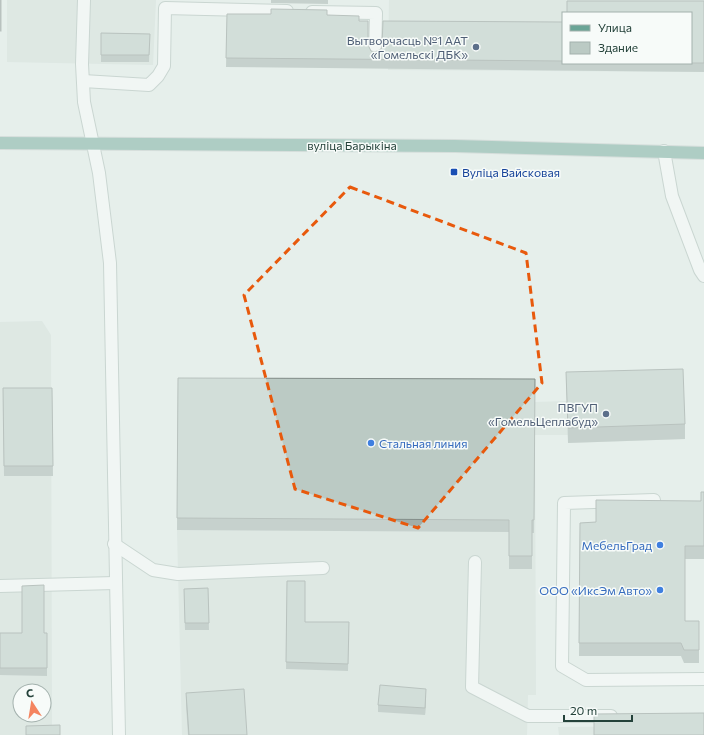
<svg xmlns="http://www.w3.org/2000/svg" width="704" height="735" font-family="Commissioner,sans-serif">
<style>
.built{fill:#d4dfda;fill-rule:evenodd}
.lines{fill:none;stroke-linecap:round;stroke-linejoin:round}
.minor-casing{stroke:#a8b8b2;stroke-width:14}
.major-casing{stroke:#c2cac8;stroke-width:14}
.minor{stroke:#fff;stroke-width:12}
.major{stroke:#6aa596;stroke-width:12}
.wall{fill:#a1aea9}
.shaded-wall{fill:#838d89}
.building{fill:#bbcac4;stroke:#838d89}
.marked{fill:none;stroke:#e8590c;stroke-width:3;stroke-dasharray:8 5;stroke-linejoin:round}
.service-dot{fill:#5c6f8a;stroke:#f7fbf9;stroke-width:1.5}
.transit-dot{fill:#1a4fb4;stroke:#f7fbf9;stroke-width:1.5}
.shop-dot{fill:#3f7fe0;stroke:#f7fbf9;stroke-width:1.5}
.labels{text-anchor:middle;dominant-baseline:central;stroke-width:3;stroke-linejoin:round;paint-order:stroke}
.service-label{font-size:12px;fill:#4e5e75;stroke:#f7fbf9;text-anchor:end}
.street-label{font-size:12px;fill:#24423a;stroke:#f7fbf9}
.transit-label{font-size:12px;fill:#164399;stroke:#f7fbf9;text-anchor:start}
.shop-label{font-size:12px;fill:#366cbe;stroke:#f7fbf9;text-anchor:end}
</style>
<rect width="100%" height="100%" fill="#e6efeb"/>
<g class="built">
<path d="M 7,0 L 156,0 L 153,65 L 7,62 Z"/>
<path d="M 389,0 L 704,0 L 704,72 L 388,70 ZM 563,13 L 691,13 L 691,63 L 563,63 Z"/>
<path d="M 42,321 L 51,335 L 52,735 L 0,735 L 0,322 ZM 20,691 L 44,691 L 44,715 L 20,715 Z"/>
<path d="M 566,388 L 685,439 L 568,443 L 568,435 L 535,435 L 536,695 L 528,695 L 527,735 L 182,735 L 177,530 L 178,390 L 535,392 L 535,402 L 567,401 Z"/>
<path d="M 704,726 L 704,735 L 559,735 L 558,727 Z"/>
</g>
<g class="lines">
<defs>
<g id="minor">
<path d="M 84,0 L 82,64 L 84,102 L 99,173 L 110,263 L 119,735"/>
<path d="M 312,12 L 376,13 L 375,54"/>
<path d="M 83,81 L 149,85 L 158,76 L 164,66 L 165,8 L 287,11"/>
<path d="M 664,151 L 672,196 L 700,270 L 704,276"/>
<path d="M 654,500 L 564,503 L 562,666 L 586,680 L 704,679"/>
<path d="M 114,544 L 153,570 L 178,574 L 323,568"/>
<path d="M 475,562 L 472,687 L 528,716 L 611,716"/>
<path d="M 0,586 L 115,583"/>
</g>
<path id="major" d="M 0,143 L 455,146 L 704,153"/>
</defs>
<use href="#minor" class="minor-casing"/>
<use href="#major" class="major-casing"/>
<use href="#minor" class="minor"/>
<use href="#major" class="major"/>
</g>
<g class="wall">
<path d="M 271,0 L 328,0 L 328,4 L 271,3 Z"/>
<path d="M 704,1 L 704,72 L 226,67 L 227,14 L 327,15 L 359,21 L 368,45 L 371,51 L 375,52 L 563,22 L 563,63 L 691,63 Z"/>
<path d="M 101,33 L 150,34 L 149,62 L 101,62 Z"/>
<path d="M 566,372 L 685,424 L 685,439 L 568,443 Z"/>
<path d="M 178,378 L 535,379 L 534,533 L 532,533 L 532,569 L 509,569 L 509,532 L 177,530 Z"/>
<path d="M 3,388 L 52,388 L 53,476 L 4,476 Z"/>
<path d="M 704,492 L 704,559 L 685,559 L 685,621 L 699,621 L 699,663 L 684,663 L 681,656 L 579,656 L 580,523 L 596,522 L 701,501 Z"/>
<path d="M 287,581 L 305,622 L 349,622 L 348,671 L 286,669 Z"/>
<path d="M 208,588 L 209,630 L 185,630 L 184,589 Z"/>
<path d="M 0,633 L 47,633 L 47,676 L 0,675 Z"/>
<path d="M 186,693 L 247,735 L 188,735 L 186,704 Z"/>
<path d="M 426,696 L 425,715 L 378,712 L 378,705 Z"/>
</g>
<path class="shaded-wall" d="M 426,689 L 426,696 L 425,715 L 425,708 Z"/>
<g class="building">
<rect x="0" y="0" width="1" height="31"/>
<path d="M 567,1 L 704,1 L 704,63 L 691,63 L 691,13 L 567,13 Z"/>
<path d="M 271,9 L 327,10 L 327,15 L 359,16 L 359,21 L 368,21 L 368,45 L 371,51 L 375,52 L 381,49 L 382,45 L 383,21 L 563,22 L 563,61 L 226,58 L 227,14 L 271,14 Z"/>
<path d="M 101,33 L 150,34 L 149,55 L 101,55 Z"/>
<path d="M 683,369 L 685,424 L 568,428 L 566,372 Z"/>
<path d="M 178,378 L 535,379 L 534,520 L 532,520 L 532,556 L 509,556 L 509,520 L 177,518 Z"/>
<path d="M 3,388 L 52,388 L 53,466 L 4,466 Z"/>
<path d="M 701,492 L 704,492 L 704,546 L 685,546 L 685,621 L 699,621 L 699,650 L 684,650 L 681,643 L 579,643 L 580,523 L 596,522 L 596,500 L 701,501 Z"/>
<path d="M 287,581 L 305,581 L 305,622 L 349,622 L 348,664 L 286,662 Z"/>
<path d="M 44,585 L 44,633 L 47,633 L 47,668 L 0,668 L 0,633 L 22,633 L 22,586 Z"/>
<path d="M 208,588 L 209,623 L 185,623 L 184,589 Z"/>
<path d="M 380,685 L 426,689 L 425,708 L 378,705 Z"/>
<path d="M 244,689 L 247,735 L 189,735 L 186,693 Z"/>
<path d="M 704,713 L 704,735 L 594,735 L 594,714 Z"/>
<path d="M 60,725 L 60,735 L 26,735 L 26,726 Z"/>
</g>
<path d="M0 0H704V735H0ZM 350,187 L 526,253 L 542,383 L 418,528 L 295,489 L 244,295 Z" fill="#e6efeb" fill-opacity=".55" fill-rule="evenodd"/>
<path class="marked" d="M 350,187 L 526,253 L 542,383 L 418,528 L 295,489 L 244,295 Z"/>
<g class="service-dot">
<circle cx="476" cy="47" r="4"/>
<circle cx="606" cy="414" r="4"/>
</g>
<rect class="transit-dot" x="450" y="168" width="8" height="8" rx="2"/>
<g class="shop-dot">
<circle cx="371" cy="443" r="4"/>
<circle cx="660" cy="545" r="4"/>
<circle cx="660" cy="590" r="4"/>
</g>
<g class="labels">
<g class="service-label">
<text x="468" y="40">Вытворчасць №1 ААТ<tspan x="468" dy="14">«Гомельскі ДБК»</tspan></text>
<text x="598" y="407">ПВГУП<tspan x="598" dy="14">«ГомельЦеплабуд»</tspan></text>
</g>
<g class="street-label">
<text x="352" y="145">вуліца Барыкіна</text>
</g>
<g class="transit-label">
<text x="462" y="172">Вуліца Вайсковая</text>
</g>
<g class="shop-label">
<text x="379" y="443" text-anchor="start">Стальная линия</text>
<text x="652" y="545">МебельГрад</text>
<text x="652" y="590">ООО «ИксЭм Авто»</text>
</g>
</g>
<rect x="562" y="12" width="130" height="52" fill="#f7fbf9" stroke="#a3b1ad"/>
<rect x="570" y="25" width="20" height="6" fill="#6aa596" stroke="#a3b1ad"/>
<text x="598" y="32" font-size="12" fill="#24423a">Улица</text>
<rect x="570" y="42" width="20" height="12" fill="#bbcac4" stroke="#a3b1ad"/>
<text x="598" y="52" font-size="12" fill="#24423a">Здание</text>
<g transform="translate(32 703) rotate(348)"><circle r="19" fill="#f7fbf9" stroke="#a3b1ad"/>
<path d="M0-3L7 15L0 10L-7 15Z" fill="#f4845f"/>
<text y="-6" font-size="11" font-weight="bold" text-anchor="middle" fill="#24423a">С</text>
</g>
<path d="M564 715v6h68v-6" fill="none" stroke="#24423a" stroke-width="2"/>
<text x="570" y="715" font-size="12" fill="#24423a" stroke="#f7fbf9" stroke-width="3" paint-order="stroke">20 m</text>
</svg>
